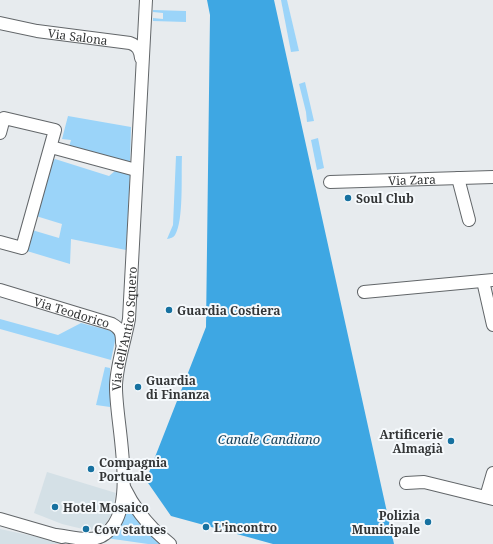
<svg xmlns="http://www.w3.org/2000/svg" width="493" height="544" font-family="'Noto Serif',serif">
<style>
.built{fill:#d4e0e6}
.green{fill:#9bd4f9}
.water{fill:#3ea7e3}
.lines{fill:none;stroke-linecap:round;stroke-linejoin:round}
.minor-casing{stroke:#626669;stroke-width:14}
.minor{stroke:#fff;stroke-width:12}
.poi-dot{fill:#1771a0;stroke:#f5f9fc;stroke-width:1.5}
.labels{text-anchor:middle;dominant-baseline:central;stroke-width:4;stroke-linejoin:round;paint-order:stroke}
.street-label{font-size:12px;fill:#333536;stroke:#f5f9fc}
.poi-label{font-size:12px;font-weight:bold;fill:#333536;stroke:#f5f9fc;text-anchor:start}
.water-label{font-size:13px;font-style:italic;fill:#19435c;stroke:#f5f9fc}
</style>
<rect width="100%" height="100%" fill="#e7ebee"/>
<g class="built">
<path d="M 47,472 L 116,493 L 111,515 L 105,524 L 96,529 L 87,530 L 62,524 L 34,513 Z"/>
<path d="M 0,529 L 33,536 L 69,544 L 0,544 Z"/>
</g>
<g class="green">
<path d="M 281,0 L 287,0 L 299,51 L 291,52 Z"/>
<path d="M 153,10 L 186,11 L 186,22 L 153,21 L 153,18 L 163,19 L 163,13 L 153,12 Z"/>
<path d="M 305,82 L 314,121 L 307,122 L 306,112 L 299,84 Z"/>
<path d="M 68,116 L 131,127 L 130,164 L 69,147 L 71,140 L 62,139 Z"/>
<path d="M 318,138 L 324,168 L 317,170 L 311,140 Z"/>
<path d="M 176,156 L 182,156 C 181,174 184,221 175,235 C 173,238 171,238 167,239 L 173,225 Z"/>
<path d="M 55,159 L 109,176 L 115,171 L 130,175 L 126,250 L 71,239 L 70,264 L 27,251 L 32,230 L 59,238 L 62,224 L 36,216 L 50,163 Z"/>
<path d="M 0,319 L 58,335 L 81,323 L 115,332 L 116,336 L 111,360 L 0,329 Z"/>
<path d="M 105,367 L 110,368 L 110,407 L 96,405 Z"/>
<path d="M 125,500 L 162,544 L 148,544 L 106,538 Z"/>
</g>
<path class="water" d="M 207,0 L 274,0 L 394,544 L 273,544 L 171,516 L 146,480 L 206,327 L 210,15 Z"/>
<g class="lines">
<defs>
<g id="minor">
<path id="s1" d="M 0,23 L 37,31 L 130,43 C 138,46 140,50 141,58"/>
<path d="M 0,133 L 4,118 L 55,130 L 22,248 L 0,242"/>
<path d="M 51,147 L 136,170"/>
<path d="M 458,178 L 469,220"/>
<path id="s2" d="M 330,182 L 493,177"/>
<path d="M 483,281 L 493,325"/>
<path id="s3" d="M 0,290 L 112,324 C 121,329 122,333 122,343"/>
<path d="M 364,292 L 493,280"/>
<path d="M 406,483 L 424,482 L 493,499"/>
<path d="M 124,487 C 135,510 150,528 170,544"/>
<path d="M 486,497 L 493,473"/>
<path d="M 0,519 L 62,537"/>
<path id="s4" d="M 55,535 C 69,536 93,544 105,534 C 140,509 115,423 116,385 C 117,363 125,341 129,319 L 146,0"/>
</g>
</defs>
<use href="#minor" class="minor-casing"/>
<use href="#minor" class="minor"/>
</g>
<g class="poi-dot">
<circle cx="348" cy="198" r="4"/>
<circle cx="169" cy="310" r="4"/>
<circle cx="138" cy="387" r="4"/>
<circle cx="451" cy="441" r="4"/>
<circle cx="91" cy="469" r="4"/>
<circle cx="55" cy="507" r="4"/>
<circle cx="428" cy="522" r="4"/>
<circle cx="206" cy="527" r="4"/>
<circle cx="86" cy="529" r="4"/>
</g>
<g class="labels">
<g class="street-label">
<text stroke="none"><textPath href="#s1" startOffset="79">Via Salona</textPath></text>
<text stroke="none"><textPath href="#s2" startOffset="82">Via Zara</textPath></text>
<text stroke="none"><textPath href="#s3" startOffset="75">Via Teodorico</textPath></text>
<text stroke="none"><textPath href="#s4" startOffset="263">Via dell'Antico Squero</textPath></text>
</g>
<g class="poi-label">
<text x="356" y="198">Soul Club</text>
<text x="177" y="310">Guardia Costiera</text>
<text x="146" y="380">Guardia<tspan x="146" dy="14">di Finanza</tspan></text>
<text x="443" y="434" text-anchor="end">Artificerie<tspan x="443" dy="14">Almagià</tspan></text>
<text x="99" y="462">Compagnia<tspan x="99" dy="14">Portuale</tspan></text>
<text x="63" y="507">Hotel Mosaico</text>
<text x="420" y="515" text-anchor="end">Polizia<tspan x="420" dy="14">Municipale</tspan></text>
<text x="214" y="527">L'incontro</text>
<text x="94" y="529">Cow statues</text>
</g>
<g class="water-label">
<text x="269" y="439">Canale Candiano</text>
</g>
</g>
</svg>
